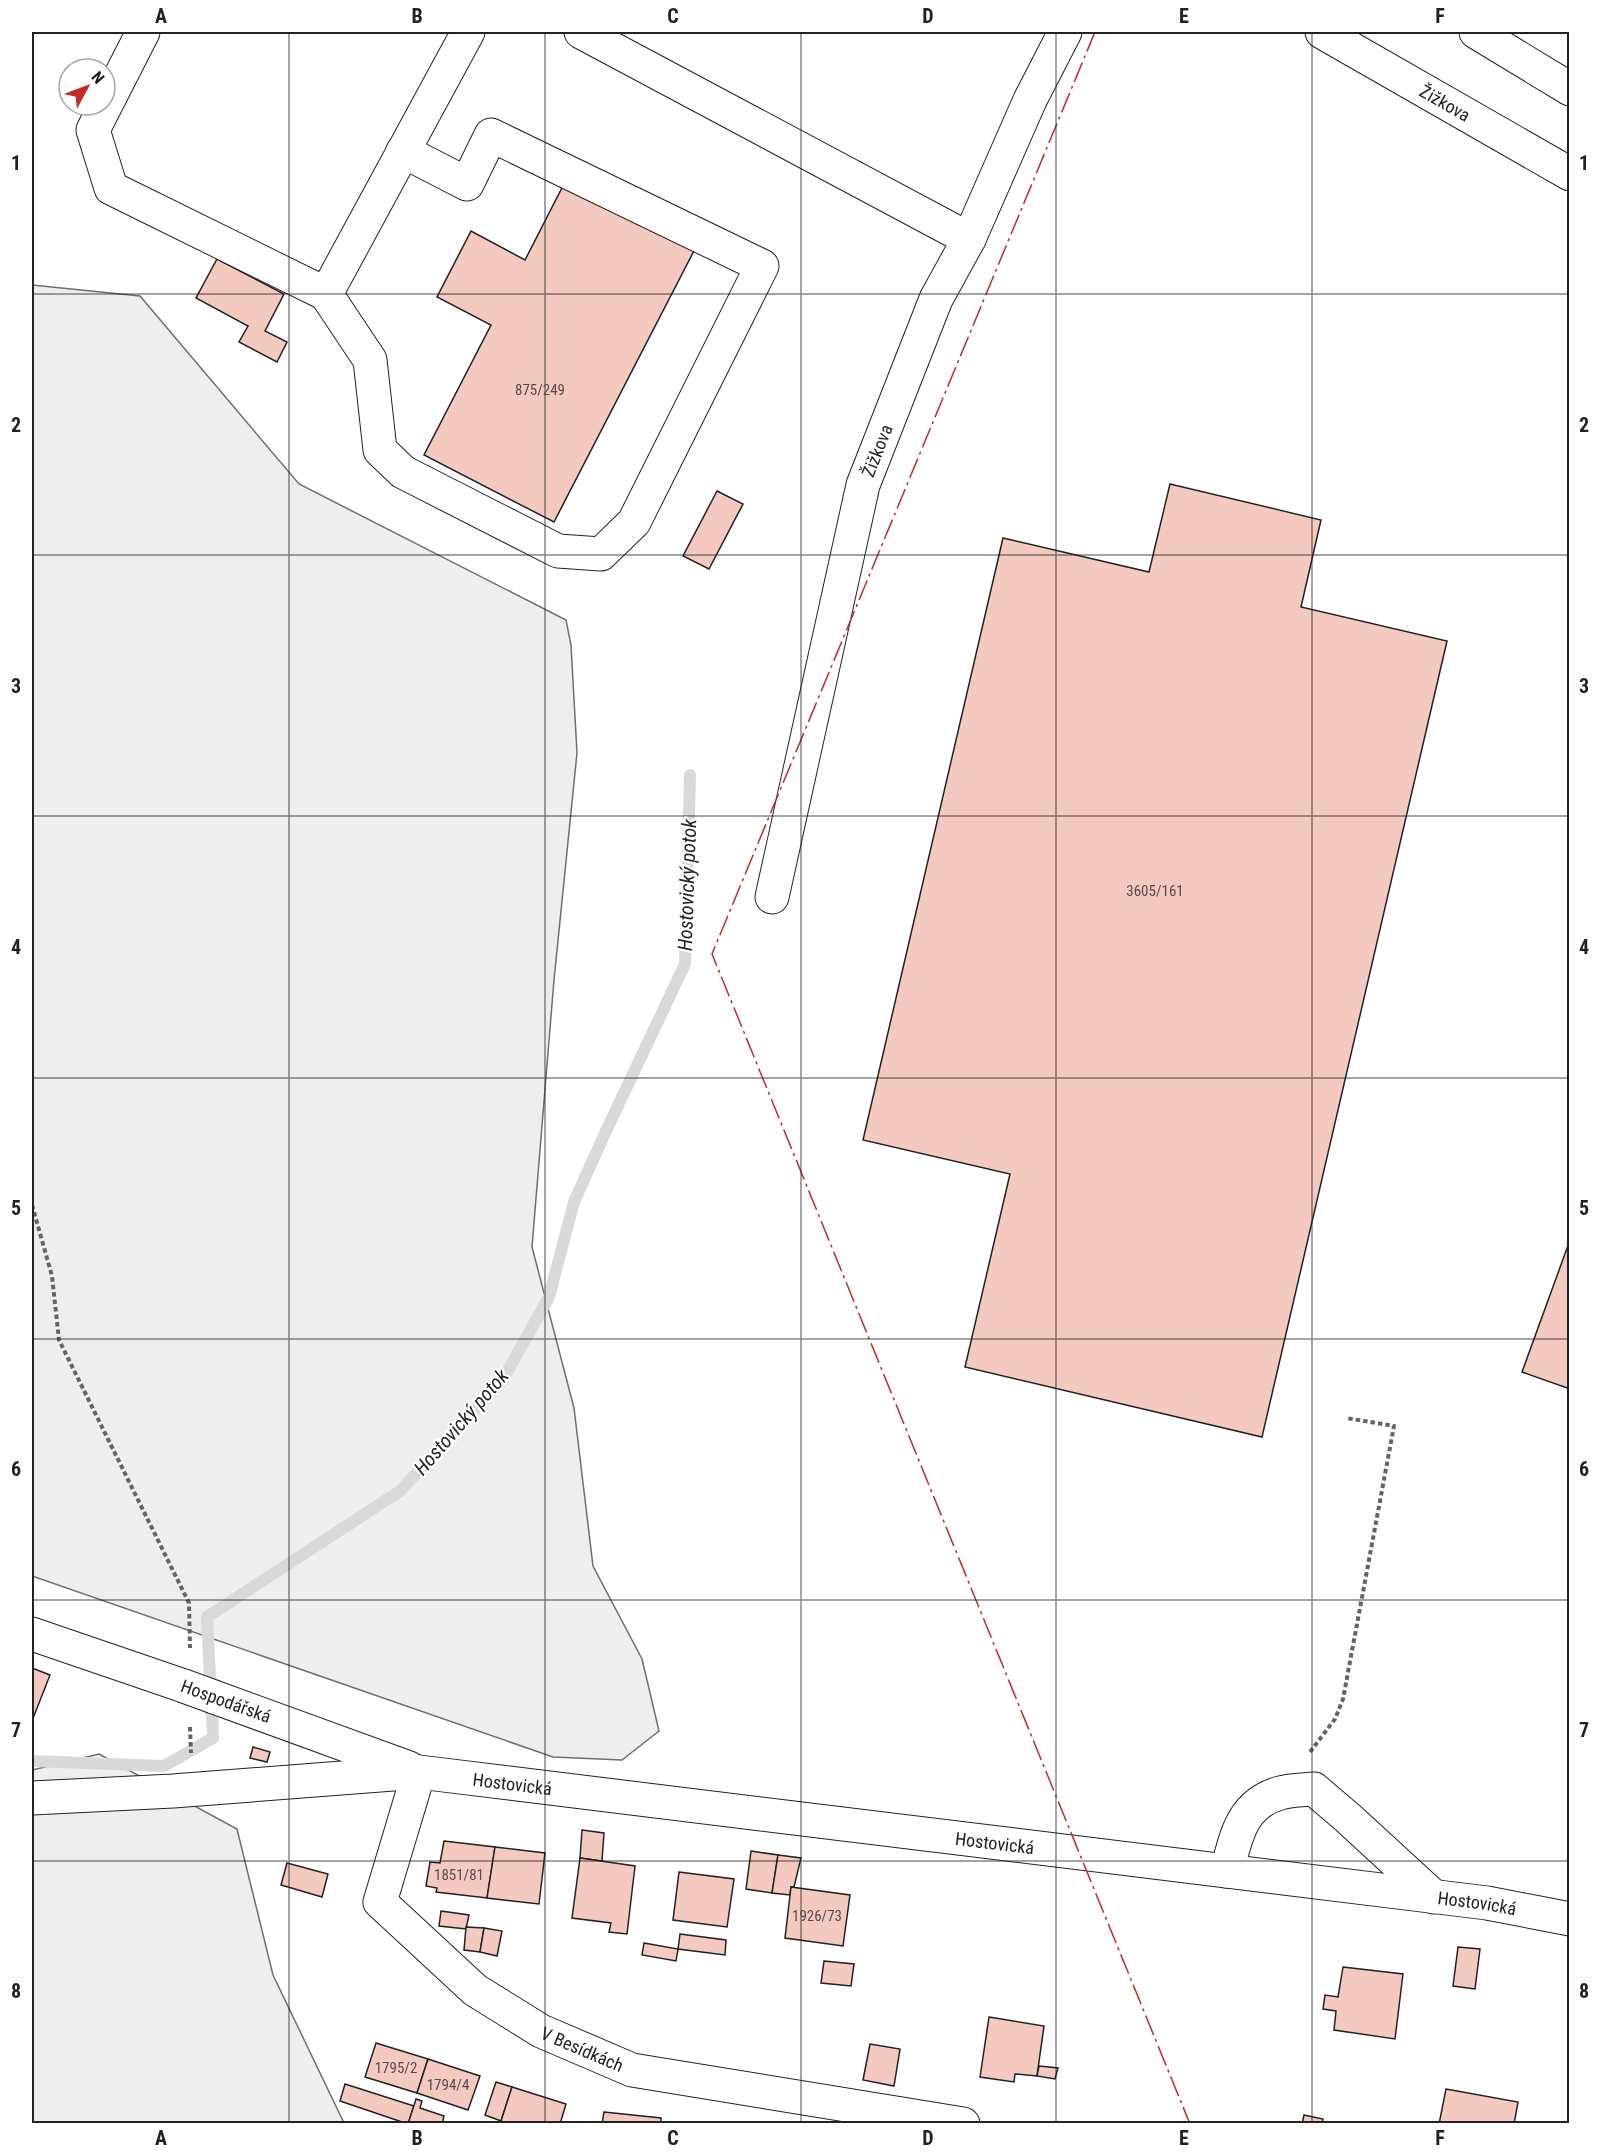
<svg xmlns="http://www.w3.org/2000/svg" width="1601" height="2155" font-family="'Roboto Condensed',sans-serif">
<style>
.green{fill:#eee;stroke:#6f6f6f;stroke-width:1.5}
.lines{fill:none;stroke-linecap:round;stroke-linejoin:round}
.stream{stroke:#d9d9d9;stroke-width:12}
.building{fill:#f3c9c0;stroke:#222;stroke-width:1.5}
.minor-casing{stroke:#222;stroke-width:35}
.major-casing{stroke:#222;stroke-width:35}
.path{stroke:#646464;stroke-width:4;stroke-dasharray:4.5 3;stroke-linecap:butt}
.minor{stroke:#fff;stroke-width:33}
.major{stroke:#fff;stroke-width:33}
.minor-bridge-casing{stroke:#222;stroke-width:35;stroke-linecap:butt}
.minor-bridge{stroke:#fff;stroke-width:33}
.power{stroke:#c62828;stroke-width:1.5;stroke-dasharray:21 4.5 3 4.5;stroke-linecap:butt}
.grid{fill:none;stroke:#222;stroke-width:1.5;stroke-opacity:0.55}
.labels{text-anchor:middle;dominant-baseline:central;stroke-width:4.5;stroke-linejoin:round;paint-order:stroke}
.number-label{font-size:15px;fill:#564c4a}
.street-label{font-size:18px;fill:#222;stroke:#fff}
.water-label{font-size:20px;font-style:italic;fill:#222;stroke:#fff}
.neatline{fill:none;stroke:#222;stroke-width:2}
.grid-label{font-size:20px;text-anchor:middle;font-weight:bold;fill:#222}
</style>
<rect width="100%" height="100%" fill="#fff"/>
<g class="green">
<path d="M 32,285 L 140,296 L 299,484 L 566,620 L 571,645 L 577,753 L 554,980 L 532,1247 L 574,1408 L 593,1566 L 642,1659 L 659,1731 L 622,1760 L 553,1757 L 32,1576 Z"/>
<path d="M 99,1754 L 237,1829 L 273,1975 L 344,2123 L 32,2123 L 32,1770 Z"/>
</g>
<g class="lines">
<path class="stream" d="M 32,1761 L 164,1766 L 213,1738 L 207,1617 L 400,1491 L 502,1381 L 549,1297 L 574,1202 L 606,1131 L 685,964 L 690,775"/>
</g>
<g class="building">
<path d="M 567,178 L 697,245 L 554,522 L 424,455 L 491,325 L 437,297 L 471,231 L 525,260 Z"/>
<path d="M 217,259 L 284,294 L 265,331 L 287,342 L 277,362 L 239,342 L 248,326 L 196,298 Z"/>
<path d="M 1170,484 L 1321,520 L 1301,607 L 1447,641 L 1262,1437 L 965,1367 L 1010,1174 L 863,1140 L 1003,538 L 1149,572 Z"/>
<path d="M 717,491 L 743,504 L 709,569 L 683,556 Z"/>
<path d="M 1570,1240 L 1570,1389 L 1522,1372 Z"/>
<path d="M 32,1668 L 50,1675 L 32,1721 Z"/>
<path d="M 253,1747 L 270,1752 L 267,1762 L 250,1758 Z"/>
<path d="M 582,1830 L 604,1833 L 602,1861 L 580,1858 Z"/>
<path d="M 444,1841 L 495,1847 L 487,1898 L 436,1892 L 437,1888 L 426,1886 L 430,1862 L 440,1863 Z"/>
<path d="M 495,1847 L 545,1853 L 539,1904 L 487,1898 Z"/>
<path d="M 751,1851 L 778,1855 L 772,1893 L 746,1889 Z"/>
<path d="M 778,1855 L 801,1858 L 794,1887 L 791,1887 L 790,1895 L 772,1893 Z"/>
<path d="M 580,1858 L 635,1866 L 627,1934 L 609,1932 L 611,1923 L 572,1918 Z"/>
<path d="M 287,1863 L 328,1874 L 322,1897 L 281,1885 Z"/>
<path d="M 679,1872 L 734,1879 L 727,1927 L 673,1920 Z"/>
<path d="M 791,1887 L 850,1895 L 843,1946 L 785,1938 Z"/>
<path d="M 441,1911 L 469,1915 L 466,1929 L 439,1926 Z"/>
<path d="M 466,1927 L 484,1928 L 480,1952 L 464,1950 Z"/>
<path d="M 484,1928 L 502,1931 L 497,1956 L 480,1952 Z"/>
<path d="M 680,1934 L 726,1940 L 725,1955 L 678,1949 Z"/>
<path d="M 644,1943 L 678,1949 L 676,1961 L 642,1955 Z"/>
<path d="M 1458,1947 L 1480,1949 L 1475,1989 L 1453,1986 Z"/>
<path d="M 824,1961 L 854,1964 L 851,1986 L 821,1983 Z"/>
<path d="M 1343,1967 L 1403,1974 L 1395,2039 L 1334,2030 L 1336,2011 L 1323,2009 L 1325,1995 L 1338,1997 Z"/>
<path d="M 989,2017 L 1044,2026 L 1037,2076 L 1015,2074 L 1014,2082 L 980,2077 Z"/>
<path d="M 376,2043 L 428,2059 L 417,2093 L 365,2077 Z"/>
<path d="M 870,2044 L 900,2049 L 894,2086 L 863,2080 Z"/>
<path d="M 428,2059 L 480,2076 L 468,2110 L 417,2093 Z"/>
<path d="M 1039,2066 L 1058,2068 L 1055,2079 L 1037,2076 Z"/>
<path d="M 496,2082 L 512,2087 L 501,2121 L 485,2115 Z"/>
<path d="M 345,2084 L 414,2106 L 408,2124 L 340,2101 Z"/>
<path d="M 512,2087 L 566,2104 L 560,2124 L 510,2124 L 501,2121 Z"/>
<path d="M 1446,2089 L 1518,2102 L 1514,2124 L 1439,2124 Z"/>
<path d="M 416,2099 L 422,2101 L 420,2108 L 444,2116 L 442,2124 L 408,2124 Z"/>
<path d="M 604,2112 L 661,2118 L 661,2124 L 602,2124 Z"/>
<path d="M 1304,2115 L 1323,2119 L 1322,2124 L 1302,2124 Z"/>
</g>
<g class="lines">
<defs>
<g id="minor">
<path d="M 143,32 L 93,130 L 111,188 L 326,294 L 468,32"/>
<path d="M 581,32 L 969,239"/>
<path id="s1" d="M 1322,32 L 1570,174"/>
<path d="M 326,294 L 370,360 L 380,450 L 403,472 L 558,551 L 601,554 L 634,522 L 762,266 L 491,135 L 467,184 L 403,151"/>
<path id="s2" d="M 772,897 L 863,485 L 936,299 L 969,239 L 1030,100 L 1065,32"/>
<path d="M 32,1634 L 184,1686"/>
<path d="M 214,1697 L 409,1768"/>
<path id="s3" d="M 419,1772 L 380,1902 L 475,1990 L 541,2031 L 632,2070 L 963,2124"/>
<path id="s4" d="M 32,1798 L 173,1791 L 419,1772 L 1487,1903 L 1570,1919"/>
<path d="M 1227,1871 C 1236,1837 1241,1804 1280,1793 C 1290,1790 1303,1790 1314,1789 L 1348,1818 L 1434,1897"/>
</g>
<path id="major" d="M 1476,32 L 1570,89"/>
</defs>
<use href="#minor" class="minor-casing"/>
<use href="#major" class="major-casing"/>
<g class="path">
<path d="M 32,1205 L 52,1276 L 59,1340 L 189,1603 L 190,1648"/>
<path d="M 190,1727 L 191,1753"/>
<path d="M 1310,1752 L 1335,1719 L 1343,1699 L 1394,1426 L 1346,1418"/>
</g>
<use href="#minor" class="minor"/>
<use href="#major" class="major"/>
<defs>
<path id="minor-bridge" d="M 184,1686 L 214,1697"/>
</defs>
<use href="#minor-bridge" class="minor-bridge-casing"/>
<use href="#minor-bridge" class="minor-bridge"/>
<path class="power" d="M 1095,32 L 712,954 L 1190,2124"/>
</g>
<path class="grid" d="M 289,32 L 289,2124M 545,32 L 545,2124M 801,32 L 801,2124M 1056,32 L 1056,2124M 1312,32 L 1312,2124M 32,294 L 1570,294M 32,555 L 1570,555M 32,816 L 1570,816M 32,1078 L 1570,1078M 32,1339 L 1570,1339M 32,1600 L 1570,1600M 32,1861 L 1570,1861"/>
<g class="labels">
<g class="number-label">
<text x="540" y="390">875/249</text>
<text x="1155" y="891">3605/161</text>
<text x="459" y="1875">1851/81</text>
<text x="817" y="1916">1926/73</text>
<text x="396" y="2068">1795/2</text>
<text x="448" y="2085">1794/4</text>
</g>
<g class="street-label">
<text stroke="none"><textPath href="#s1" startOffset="142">Žižkova</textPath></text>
<text stroke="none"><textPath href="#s2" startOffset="459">Žižkova</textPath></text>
<text transform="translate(226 1701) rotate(20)">Hospodářská</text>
<text stroke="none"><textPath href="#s4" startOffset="482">Hostovická</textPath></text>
<text stroke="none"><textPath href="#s4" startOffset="968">Hostovická</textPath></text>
<text stroke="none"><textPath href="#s4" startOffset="1454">Hostovická</textPath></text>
<text stroke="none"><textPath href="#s3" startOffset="388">V Besídkách</textPath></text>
</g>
<g class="water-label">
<text transform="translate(687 885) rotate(-88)">Hostovický potok</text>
<text transform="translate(461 1422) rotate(-49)">Hostovický potok</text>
</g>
</g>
<rect width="1601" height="2155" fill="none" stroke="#ffffff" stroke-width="66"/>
<g transform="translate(87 87) rotate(49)"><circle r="28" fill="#ffffff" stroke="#a7a7a7" stroke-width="1.5"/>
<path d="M0-4.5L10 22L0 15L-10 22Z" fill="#c62828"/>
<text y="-9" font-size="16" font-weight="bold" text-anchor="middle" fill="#222222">N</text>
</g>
<rect x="33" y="33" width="1535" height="2089" class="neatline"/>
<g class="grid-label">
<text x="161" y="23">A</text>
<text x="417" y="23">B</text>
<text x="673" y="23">C</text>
<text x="928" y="23">D</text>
<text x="1184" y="23">E</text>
<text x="1440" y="23">F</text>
<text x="16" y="170">1</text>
<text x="1584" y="170">1</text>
<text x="16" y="432">2</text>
<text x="1584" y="432">2</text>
<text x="16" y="693">3</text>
<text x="1584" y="693">3</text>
<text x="16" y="954">4</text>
<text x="1584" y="954">4</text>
<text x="16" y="1215">5</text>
<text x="1584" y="1215">5</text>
<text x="16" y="1476">6</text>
<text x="1584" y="1476">6</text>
<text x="16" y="1737">7</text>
<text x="1584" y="1737">7</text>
<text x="16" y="1998">8</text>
<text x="1584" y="1998">8</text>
<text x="161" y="2145">A</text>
<text x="417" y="2145">B</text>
<text x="673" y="2145">C</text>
<text x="928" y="2145">D</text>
<text x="1184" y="2145">E</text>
<text x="1440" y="2145">F</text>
</g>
</svg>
